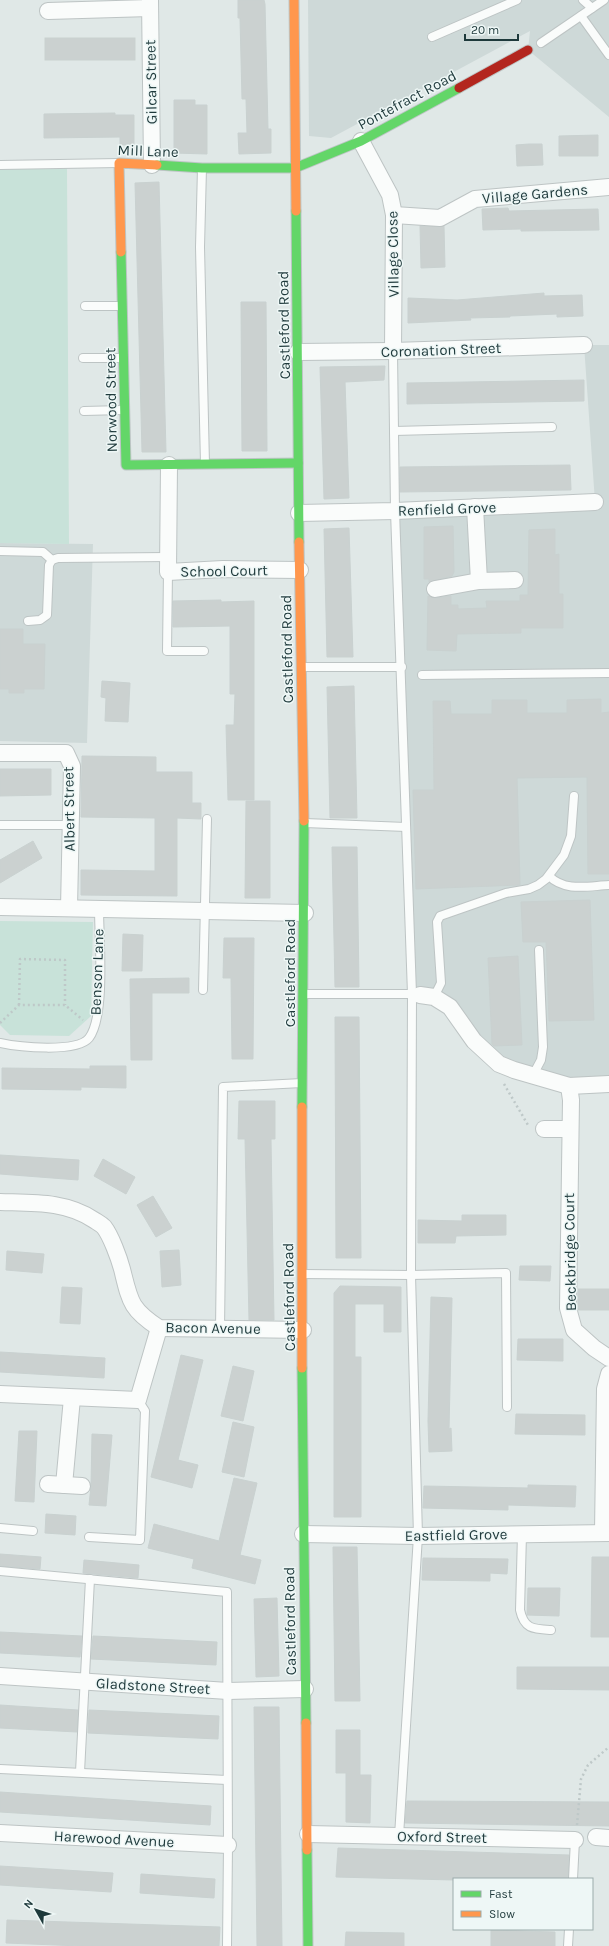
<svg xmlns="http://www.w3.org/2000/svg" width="609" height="1946" font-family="Karla,sans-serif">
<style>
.built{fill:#ced9d8}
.green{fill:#c8e2d9}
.building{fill:#cbd1d0;stroke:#c9d1d0}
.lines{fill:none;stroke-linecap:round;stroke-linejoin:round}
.lane-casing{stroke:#bdc4c4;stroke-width:10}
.street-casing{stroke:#bdc4c4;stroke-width:18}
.fast-casing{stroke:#bdc5c5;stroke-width:11}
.slow-casing{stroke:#bdc5c5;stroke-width:11}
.jam-casing{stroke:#bdc5c5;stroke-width:11}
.path{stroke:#bec8c8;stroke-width:2.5;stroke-dasharray:2 3;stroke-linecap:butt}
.lane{stroke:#fafcfb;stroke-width:8}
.street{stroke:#fafcfb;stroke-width:16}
.fast{stroke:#63d668;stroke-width:9}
.slow{stroke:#ff974d;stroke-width:9}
.jam{stroke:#b3261e;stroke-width:9}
.labels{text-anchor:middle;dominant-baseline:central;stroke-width:3;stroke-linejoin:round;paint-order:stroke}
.street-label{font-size:15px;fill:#1e393b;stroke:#eef7f6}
</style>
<rect width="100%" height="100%" fill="#e0e8e7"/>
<g class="built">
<path d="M 308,0 L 609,0 L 609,117 L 528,50 L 530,31 L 331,138 L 309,136 Z"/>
<path d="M 584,345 L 609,345 L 609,1084 L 514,1070 L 462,1022 L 412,994 L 395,511 L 595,502 Z"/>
<path d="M 0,543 L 93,544 L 87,743 L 0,741 Z"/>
</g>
<g class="green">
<path d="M 0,165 L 67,165 L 69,544 L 0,543 Z"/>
<path d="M 0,921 L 93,922 L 91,1016 L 69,1036 L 10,1035 L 0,1025 Z"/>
</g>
<g class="building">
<path d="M 238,0 L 264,0 L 265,4 L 268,129 L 271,129 L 271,153 L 239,154 L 238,133 L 247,133 L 246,99 L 242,99 L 240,18 L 238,18 Z"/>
<rect x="45" y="38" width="90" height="22"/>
<path d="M 174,100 L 195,100 L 195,105 L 207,105 L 207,154 L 174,153 Z"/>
<path d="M 115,113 L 115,115 L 134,115 L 134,145 L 120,145 L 120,137 L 44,138 L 44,114 Z"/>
<path d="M 598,135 L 598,156 L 559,156 L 559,136 Z"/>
<path d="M 529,144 L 542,144 L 543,165 L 517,166 L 516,145 Z"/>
<path d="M 159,182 L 166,452 L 142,452 L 135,183 Z"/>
<path d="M 508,208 L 509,211 L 598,209 L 599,230 L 521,231 L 521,229 L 483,230 L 482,209 Z"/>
<path d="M 420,226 L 444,226 L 445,267 L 421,268 Z"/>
<path d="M 544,293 L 544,296 L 582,295 L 583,316 L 557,317 L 557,314 L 510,316 L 510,317 L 470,318 L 471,320 L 408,323 L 408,298 L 457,300 Z"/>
<path d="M 241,302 L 266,302 L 267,451 L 242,451 Z"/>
<path d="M 385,366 L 384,380 L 345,382 L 349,498 L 324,499 L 320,367 Z"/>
<path d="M 584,380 L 584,401 L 407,404 L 407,383 Z"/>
<path d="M 570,465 L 571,490 L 400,492 L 400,467 Z"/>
<path d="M 453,526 L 454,572 L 452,576 L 429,582 L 429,579 L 424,579 L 424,527 Z"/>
<path d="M 349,528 L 353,657 L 327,657 L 324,529 Z"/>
<path d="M 555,529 L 555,555 L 559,554 L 559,594 L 563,594 L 563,628 L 521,628 L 521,633 L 457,634 L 456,651 L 427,650 L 428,596 L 436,598 L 451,596 L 451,605 L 458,605 L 458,609 L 487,608 L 486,601 L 520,601 L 520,595 L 528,595 L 529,530 Z"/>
<path d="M 221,600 L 221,602 L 254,601 L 254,800 L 228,800 L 226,725 L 234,725 L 235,694 L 230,694 L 230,626 L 173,627 L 173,601 Z"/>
<path d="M 0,629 L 23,629 L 23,644 L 45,644 L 44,689 L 24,689 L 24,693 L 9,693 L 9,689 L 0,689 Z"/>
<path d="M 102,681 L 130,683 L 128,722 L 105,721 L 106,698 L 101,697 Z"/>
<path d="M 354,686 L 357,818 L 330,818 L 327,687 Z"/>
<path d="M 601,699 L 601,713 L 609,712 L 609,874 L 588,874 L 587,777 L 517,778 L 520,885 L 416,889 L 413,790 L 434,790 L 433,701 L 450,701 L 451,714 L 492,714 L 492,700 L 527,700 L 527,713 L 567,713 L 567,700 Z"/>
<path d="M 82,756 L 156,757 L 156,772 L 192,772 L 192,803 L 201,803 L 201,819 L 177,818 L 177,896 L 81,895 L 81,870 L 155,871 L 155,818 L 81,817 Z"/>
<path d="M 0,769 L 51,769 L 51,795 L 0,796 Z"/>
<path d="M 246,801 L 270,801 L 270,898 L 245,898 Z"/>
<path d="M 33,841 L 42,858 L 0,883 L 0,860 Z"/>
<path d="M 332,847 L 357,847 L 359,987 L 335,987 Z"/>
<path d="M 590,900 L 594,1020 L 549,1021 L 546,942 L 523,942 L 521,902 Z"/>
<path d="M 123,934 L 143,935 L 142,971 L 122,971 Z"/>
<path d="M 224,938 L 254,938 L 253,1059 L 232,1059 L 231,978 L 223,978 Z"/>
<path d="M 518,956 L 522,1045 L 494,1046 L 492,1044 L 488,958 Z"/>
<path d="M 189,978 L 189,993 L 152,993 L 152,1060 L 131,1060 L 130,979 Z"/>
<path d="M 335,1017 L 359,1017 L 361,1258 L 336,1258 Z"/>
<path d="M 90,1066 L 126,1066 L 126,1088 L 81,1087 L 81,1090 L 2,1089 L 2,1068 L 90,1069 Z"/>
<path d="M 239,1101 L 275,1101 L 275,1139 L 271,1139 L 274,1320 L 249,1320 L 245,1139 L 238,1139 Z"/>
<path d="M 0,1155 L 79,1160 L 78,1180 L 0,1174 Z"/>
<path d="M 103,1159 L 135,1177 L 126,1194 L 94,1176 Z"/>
<path d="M 153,1196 L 172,1228 L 156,1237 L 137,1205 Z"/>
<path d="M 462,1215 L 506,1215 L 506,1235 L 456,1236 L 455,1243 L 418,1243 L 418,1220 L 462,1221 Z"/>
<path d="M 179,1250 L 181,1285 L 162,1287 L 160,1251 Z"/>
<path d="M 7,1251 L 44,1254 L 42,1273 L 6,1270 Z"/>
<path d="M 520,1266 L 551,1266 L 550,1281 L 519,1280 Z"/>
<path d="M 340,1286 L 401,1287 L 401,1332 L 384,1332 L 384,1304 L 355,1304 L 355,1357 L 361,1357 L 361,1517 L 334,1517 L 334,1293 Z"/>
<path d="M 62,1287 L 82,1288 L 80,1324 L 60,1323 Z"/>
<rect x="578" y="1289" width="31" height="21"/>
<path d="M 431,1297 L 452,1298 L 449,1429 L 451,1428 L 452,1451 L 429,1452 L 428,1421 Z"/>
<path d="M 518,1339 L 563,1339 L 563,1361 L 517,1360 Z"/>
<path d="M 0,1352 L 105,1358 L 104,1378 L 0,1372 Z"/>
<path d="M 181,1355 L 203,1360 L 178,1460 L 198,1465 L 192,1488 L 151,1477 Z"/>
<path d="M 233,1366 L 254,1371 L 243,1421 L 221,1416 Z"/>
<path d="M 516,1414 L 585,1415 L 585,1435 L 515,1434 Z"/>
<path d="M 233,1422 L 254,1427 L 244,1477 L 222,1472 Z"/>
<path d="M 19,1431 L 37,1431 L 34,1502 L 15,1501 Z"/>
<path d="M 92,1434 L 112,1435 L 106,1506 L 89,1505 L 91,1486 Z"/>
<path d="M 234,1478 L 257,1483 L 240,1555 L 261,1560 L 255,1584 L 192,1568 L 194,1559 L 148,1548 L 154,1524 L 219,1541 Z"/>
<path d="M 528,1485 L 576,1486 L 575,1507 L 508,1505 L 508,1510 L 423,1508 L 424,1486 L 528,1488 Z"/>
<path d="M 46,1514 L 76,1516 L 75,1535 L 45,1533 Z"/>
<path d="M 333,1547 L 357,1547 L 360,1701 L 335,1701 Z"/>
<path d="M 0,1554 L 41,1557 L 40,1569 L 0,1566 Z"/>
<path d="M 592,1557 L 609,1557 L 609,1637 L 591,1637 Z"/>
<path d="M 423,1558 L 508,1559 L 507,1574 L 490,1573 L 490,1581 L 422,1580 Z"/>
<path d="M 84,1560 L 139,1565 L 138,1578 L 83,1573 Z"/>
<path d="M 528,1588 L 560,1588 L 559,1616 L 527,1615 Z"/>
<path d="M 277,1598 L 279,1676 L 256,1677 L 254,1599 Z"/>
<path d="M 0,1632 L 82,1636 L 80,1657 L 0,1653 Z"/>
<path d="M 93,1636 L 217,1642 L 216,1665 L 91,1659 Z"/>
<path d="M 517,1667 L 609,1667 L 609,1690 L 517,1689 Z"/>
<path d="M 0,1705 L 78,1710 L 77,1732 L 0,1728 Z"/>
<path d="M 254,1707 L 279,1707 L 282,1946 L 257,1946 Z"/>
<path d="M 89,1710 L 219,1716 L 218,1739 L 88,1733 Z"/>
<path d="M 336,1730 L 360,1730 L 360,1775 L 371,1775 L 370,1823 L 346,1822 L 346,1773 L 336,1773 Z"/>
<path d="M 0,1792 L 211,1806 L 210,1825 L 0,1812 Z"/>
<path d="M 407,1801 L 609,1802 L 609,1826 L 405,1823 Z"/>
<path d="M 338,1848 L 569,1855 L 568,1879 L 454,1880 L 336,1877 Z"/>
<path d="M 0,1866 L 113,1873 L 111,1892 L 0,1885 Z"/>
<path d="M 141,1874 L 215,1879 L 214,1898 L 140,1893 Z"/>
<path d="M 7,1920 L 220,1927 L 219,1946 L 80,1946 L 6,1943 Z"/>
<path d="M 491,1930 L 555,1932 L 555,1946 L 491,1946 Z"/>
<path d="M 346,1932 L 404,1933 L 404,1946 L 345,1946 Z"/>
</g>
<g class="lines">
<defs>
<g id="lane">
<path d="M 583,0 L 592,8"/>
<path d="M 581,16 L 609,55"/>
<path d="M 432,37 L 517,0"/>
<path d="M 541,43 L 604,0"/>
<path d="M 0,165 L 119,163"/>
<path d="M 202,168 L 200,247 L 205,464"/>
<path d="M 85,306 L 122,306"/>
<path d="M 393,351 L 395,511 L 412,994 L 411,1275 L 418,1536 L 399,1836"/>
<path d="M 83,358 L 122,358"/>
<path d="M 84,411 L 123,410"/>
<path d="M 394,431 L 552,427"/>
<path d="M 0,551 L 43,552 L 52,560"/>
<path d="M 168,572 L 167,651 L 204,651"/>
<path d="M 28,621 L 40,620 L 47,615 L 49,565 L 52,560 L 58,558 L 168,557"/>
<path d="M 303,667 L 402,667"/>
<path d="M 422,675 L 609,673"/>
<path d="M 305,823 L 406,827"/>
<path d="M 0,825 L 71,825"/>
<path d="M 549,876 C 565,892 588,886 609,885"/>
<path d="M 203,990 L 207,819"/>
<path d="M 304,994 L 415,994"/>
<path d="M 434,997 L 441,983 L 437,922 L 440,916 L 506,893 L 529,889 L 538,885 L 546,879 L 564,855 L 571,836 L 574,796"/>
<path d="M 0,1043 C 18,1047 77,1053 89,1038 C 106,1016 99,938 99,909"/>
<path d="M 533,1075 L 541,1060 L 543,1047 L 539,950"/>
<path d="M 302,1274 L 411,1275 L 506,1273 L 507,1407"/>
<path d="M 220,1329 L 223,1087 L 302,1083"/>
<path d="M 0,1528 L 33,1531"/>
<path d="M 522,1534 L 520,1610 C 524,1629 533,1629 551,1630"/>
<path d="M 89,1537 L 140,1540 L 145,1411 L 138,1400"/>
<path d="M 0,1571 L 227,1592 L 228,1845 L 227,1946"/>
<path d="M 0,1769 L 227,1780"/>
<path d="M 80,1772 L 90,1579"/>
<path d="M 573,1879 L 575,1840"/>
<path d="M 568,1946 L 569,1929"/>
</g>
<g id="street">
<path d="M 150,0 L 152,165"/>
<path d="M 48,11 L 150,8"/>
<path d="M 361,141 L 390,195 L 394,215 L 393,351"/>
<path d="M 394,215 L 440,218 L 475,199 L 609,187"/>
<path d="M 298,352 L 393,351 L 584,345"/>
<path d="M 169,465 L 168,572 L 223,569 L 300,570"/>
<path d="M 475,507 L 479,581"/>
<path d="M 299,513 L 395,511 L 595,502"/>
<path d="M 435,589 L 479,581 L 515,580"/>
<path d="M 0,753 L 66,753 L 72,766 L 69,908"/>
<path d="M 0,907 L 305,913"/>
<path d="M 420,995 L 434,997 L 450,1007 L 474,1041 L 499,1064 L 514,1070 L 569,1086 L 609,1084"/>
<path d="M 569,1086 L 571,1100 L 568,1308 L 574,1330 L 594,1348 L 609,1358"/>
<path d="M 544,1129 L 570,1129"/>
<path d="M 0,1202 C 33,1203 66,1201 94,1220 C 97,1222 101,1224 104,1227 C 111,1236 119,1258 122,1269 C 130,1301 130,1309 159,1328 L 303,1330"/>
<path d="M 0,1394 L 138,1400 L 159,1328"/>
<path d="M 48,1484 L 82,1486"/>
<path d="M 64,1485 L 72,1398"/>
<path d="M 603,1532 L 605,1389 L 609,1374"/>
<path d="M 303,1534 L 418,1536 L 609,1533"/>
<path d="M 0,1676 L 228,1691 L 305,1689"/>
<path d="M 0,1833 L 228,1845"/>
<path d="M 308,1834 L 575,1840"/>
<path d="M 596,1837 L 609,1838"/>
</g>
<g id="fast">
<path d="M 157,165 L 202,168 L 295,168 L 361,141 L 459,88"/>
<path d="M 296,211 L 299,542"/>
<path d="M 121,252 L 126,465 L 298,463"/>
<path d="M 302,1107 L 304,821"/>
<path d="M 302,1368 L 306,1723"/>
<path d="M 307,1850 L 308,1946"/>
</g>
<g id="slow">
<path d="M 294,0 L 296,211"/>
<path d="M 121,252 L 119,163 L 157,165"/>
<path d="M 299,542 L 304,821"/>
<path d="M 302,1368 L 302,1107"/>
<path d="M 306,1723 L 307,1850"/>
</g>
<path id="jam" d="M 459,88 L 528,50"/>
</defs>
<use href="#lane" class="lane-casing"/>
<use href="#street" class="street-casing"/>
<use href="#fast" class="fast-casing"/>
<use href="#slow" class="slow-casing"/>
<use href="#jam" class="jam-casing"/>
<g class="path">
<path d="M 19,1005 L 20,959 L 65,960 L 65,1005"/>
<path d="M 0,1023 L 19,1005 L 65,1005 L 83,1020"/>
<path d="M 504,1084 L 528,1125"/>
<path d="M 577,1825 L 581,1779 L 588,1765 L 609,1747"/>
</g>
<use href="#lane" class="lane"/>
<use href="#street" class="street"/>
<use href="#fast" class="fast"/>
<use href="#slow" class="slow"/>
<use href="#jam" class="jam"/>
</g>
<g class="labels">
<g class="street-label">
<text transform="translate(151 82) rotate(-91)">Gilcar Street</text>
<text transform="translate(407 100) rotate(-28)">Pontefract Road</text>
<text transform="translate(148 151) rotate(2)">Mill Lane</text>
<text transform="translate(535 194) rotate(-5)">Village Gardens</text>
<text transform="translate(393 254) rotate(-91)">Village Close</text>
<text transform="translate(284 325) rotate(-91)">Castleford Road</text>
<text transform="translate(441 350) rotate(-2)">Coronation Street</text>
<text transform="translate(111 400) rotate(-91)">Norwood Street</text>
<text transform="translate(447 509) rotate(-2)">Renfield Grove</text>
<text transform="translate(224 571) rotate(-1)">School Court</text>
<text transform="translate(287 649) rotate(-91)">Castleford Road</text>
<text transform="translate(69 809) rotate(-91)">Albert Street</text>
<text transform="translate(97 972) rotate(-88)">Benson Lane</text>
<text transform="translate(290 973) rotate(-90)">Castleford Road</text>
<text transform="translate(570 1252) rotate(-91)">Beckbridge Court</text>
<text transform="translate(289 1297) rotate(-91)">Castleford Road</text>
<text transform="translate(213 1328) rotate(1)">Bacon Avenue</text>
<text transform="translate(456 1535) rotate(-1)">Eastfield Grove</text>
<text transform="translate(290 1621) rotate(-91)">Castleford Road</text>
<text transform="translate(153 1686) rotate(3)">Gladstone Street</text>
<text transform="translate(442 1837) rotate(1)">Oxford Street</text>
<text transform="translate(114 1839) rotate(3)">Harewood Avenue</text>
</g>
</g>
<rect x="453" y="1878" width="140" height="52" fill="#eef7f6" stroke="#9babab"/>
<rect x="461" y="1891" width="20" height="6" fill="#63d668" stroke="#9babab"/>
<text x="489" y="1898" font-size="12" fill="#1e393b">Fast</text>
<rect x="461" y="1911" width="20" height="6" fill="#ff974d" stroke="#9babab"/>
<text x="489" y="1918" font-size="12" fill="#1e393b">Slow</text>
<g transform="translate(36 1910) rotate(309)" stroke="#eef7f6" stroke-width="3" paint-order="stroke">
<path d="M0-3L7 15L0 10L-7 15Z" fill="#1e393b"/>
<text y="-6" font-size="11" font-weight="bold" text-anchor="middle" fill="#1e393b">N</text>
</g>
<path d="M465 34v6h53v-6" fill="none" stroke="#1e393b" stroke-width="2"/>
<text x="471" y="34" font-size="12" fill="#1e393b" stroke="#eef7f6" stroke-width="3" paint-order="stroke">20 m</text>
</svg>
